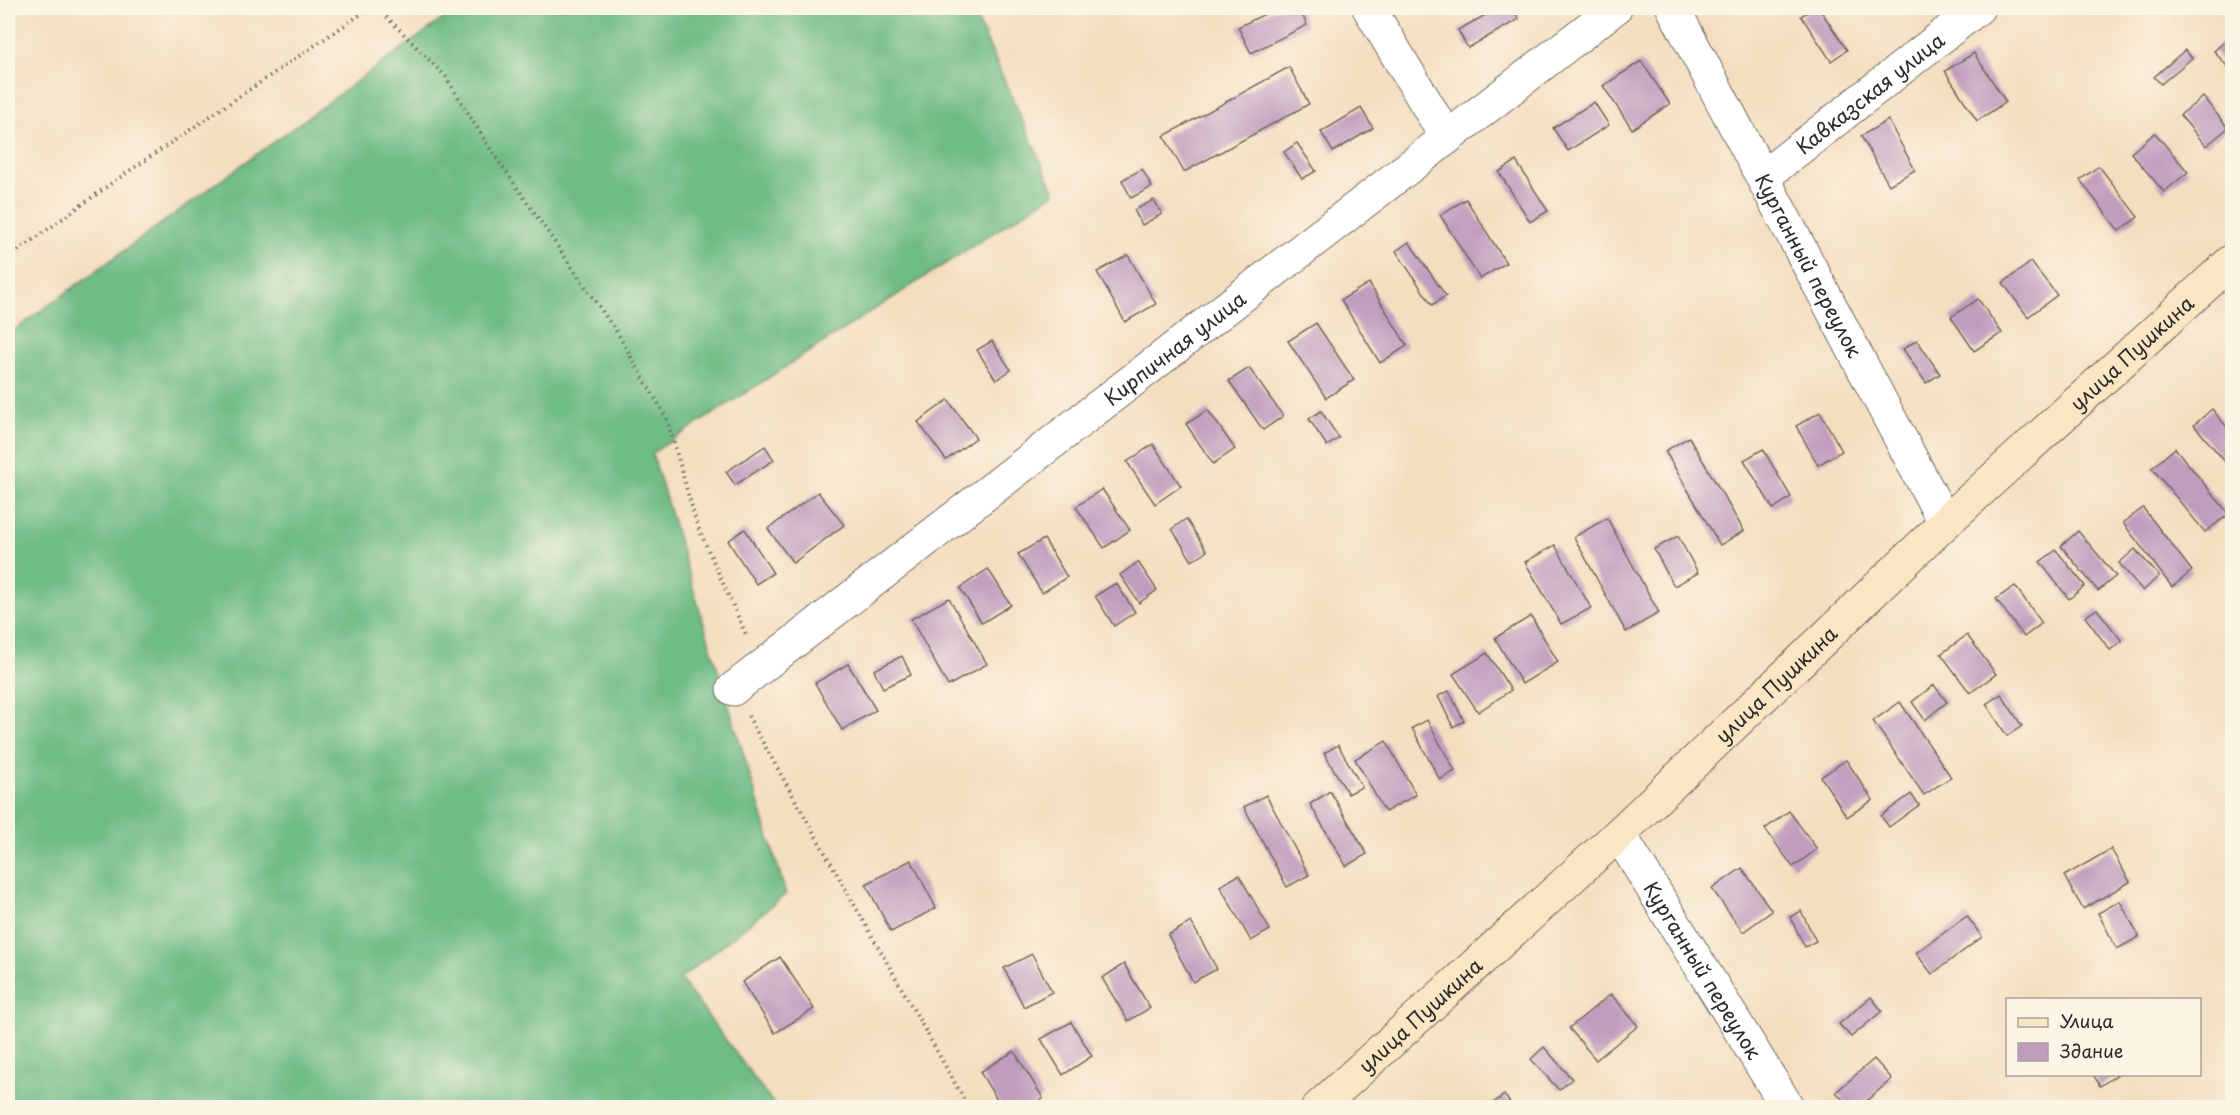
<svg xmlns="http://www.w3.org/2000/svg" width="2240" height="1115" font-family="'Playpen Sans',sans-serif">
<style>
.forest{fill:#6fbc86;stroke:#4d7458;stroke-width:1.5}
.building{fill:#c09cbe}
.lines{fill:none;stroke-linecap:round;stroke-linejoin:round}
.street-casing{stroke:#716a5f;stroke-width:35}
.secondary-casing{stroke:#716a5f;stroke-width:35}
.path{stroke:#716a5f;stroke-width:4;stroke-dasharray:1.5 4.5;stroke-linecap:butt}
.street{stroke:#fff;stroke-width:33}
.secondary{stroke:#fbe6c4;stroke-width:33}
.labels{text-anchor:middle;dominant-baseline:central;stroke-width:4.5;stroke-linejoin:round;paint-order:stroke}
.street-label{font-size:20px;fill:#2b2b2b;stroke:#fcf5e5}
</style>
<rect width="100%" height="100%" fill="#fcf5e5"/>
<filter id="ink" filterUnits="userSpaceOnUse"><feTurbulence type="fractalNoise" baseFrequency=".0167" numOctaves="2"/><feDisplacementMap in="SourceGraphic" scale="12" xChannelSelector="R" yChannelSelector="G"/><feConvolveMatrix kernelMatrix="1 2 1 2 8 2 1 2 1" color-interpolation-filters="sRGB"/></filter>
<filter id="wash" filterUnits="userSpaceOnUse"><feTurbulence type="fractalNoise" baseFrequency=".008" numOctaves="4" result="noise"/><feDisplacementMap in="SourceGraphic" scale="24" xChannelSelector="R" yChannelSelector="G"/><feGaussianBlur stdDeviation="1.35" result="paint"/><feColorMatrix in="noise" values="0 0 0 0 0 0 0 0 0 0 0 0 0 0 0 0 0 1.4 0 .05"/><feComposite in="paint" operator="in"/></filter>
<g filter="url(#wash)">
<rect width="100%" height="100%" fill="#f4dec0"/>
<path class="forest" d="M 458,8 L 972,8 L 1055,193 L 652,453 L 786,894 L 680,979 L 776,1107 L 8,1107 L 8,335 Z"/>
<g id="blocks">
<g class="building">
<path d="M 1277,8 L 1299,8 L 1307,25 L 1251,53 L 1238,27 Z"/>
<path d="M 1498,8 L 1512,8 L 1519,19 L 1468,48 L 1458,30 Z"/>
<path d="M 1814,8 L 1819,8 L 1847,50 L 1831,61 L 1801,16 Z"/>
<path d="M 2226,40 L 2232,47 L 2232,72 L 2214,51 Z"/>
<path d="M 2185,50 L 2192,58 L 2161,84 L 2154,77 Z"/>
<path d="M 1974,53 L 2006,102 L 1977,121 L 1945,71 Z"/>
<path d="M 1641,61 L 1670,104 L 1632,129 L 1603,86 Z"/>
<path d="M 1289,67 L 1309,104 L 1184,172 L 1164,136 Z"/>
<path d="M 2203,97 L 2228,128 L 2206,146 L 2180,115 Z"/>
<path d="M 1594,102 L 1609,125 L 1568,151 L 1553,128 Z"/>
<path d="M 1361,108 L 1373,128 L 1333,152 L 1321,132 Z"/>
<path d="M 1888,120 L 1915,170 L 1889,185 L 1861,136 Z"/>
<path d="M 2155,133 L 2188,172 L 2164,192 L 2131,153 Z"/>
<path d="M 1297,143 L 1316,171 L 1302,179 L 1284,152 Z"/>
<path d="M 1516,161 L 1548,211 L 1530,222 L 1499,172 Z"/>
<path d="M 2099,166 L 2138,217 L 2119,231 L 2080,180 Z"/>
<path d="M 1142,169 L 1152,187 L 1131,198 L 1122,180 Z"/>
<path d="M 1466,199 L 1506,263 L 1480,279 L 1440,215 Z"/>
<path d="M 1154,200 L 1162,214 L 1142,225 L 1134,210 Z"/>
<path d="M 1409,242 L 1446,296 L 1432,305 L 1396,251 Z"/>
<path d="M 1128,255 L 1156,304 L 1125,322 L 1097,272 Z"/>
<path d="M 2031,262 L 2057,295 L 2028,317 L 2003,283 Z"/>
<path d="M 1369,283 L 1407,346 L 1380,363 L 1341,300 Z"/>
<path d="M 1978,299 L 2002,333 L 1974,351 L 1951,317 Z"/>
<path d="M 1316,323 L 1354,380 L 1326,398 L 1288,341 Z"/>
<path d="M 1917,340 L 1940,374 L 1926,383 L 1903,349 Z"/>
<path d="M 992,341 L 1011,370 L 996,380 L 977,350 Z"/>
<path d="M 1249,368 L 1283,416 L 1263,430 L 1229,381 Z"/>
<path d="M 948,400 L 976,438 L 946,460 L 918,422 Z"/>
<path d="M 2212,409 L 2232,433 L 2232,470 L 2194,425 Z"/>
<path d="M 1208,410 L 1235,449 L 1213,464 L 1186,424 Z"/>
<path d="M 1321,411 L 1339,438 L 1327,446 L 1309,419 Z"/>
<path d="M 1820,412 L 1842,451 L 1818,465 L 1796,426 Z"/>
<path d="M 1689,437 L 1744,531 L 1720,545 L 1665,451 Z"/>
<path d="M 1153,444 L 1181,486 L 1155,504 L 1127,462 Z"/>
<path d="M 765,446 L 774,460 L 735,485 L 726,472 Z"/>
<path d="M 2175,448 L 2229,514 L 2205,532 L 2152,468 Z"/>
<path d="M 1763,449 L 1791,497 L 1773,509 L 1744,460 Z"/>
<path d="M 1102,489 L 1130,530 L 1104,548 L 1076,507 Z"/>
<path d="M 818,492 L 844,525 L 793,563 L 768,529 Z"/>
<path d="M 2143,508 L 2192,571 L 2172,587 L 2123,523 Z"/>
<path d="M 1607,518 L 1659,613 L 1626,632 L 1574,537 Z"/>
<path d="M 1186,519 L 1207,551 L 1192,561 L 1172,529 Z"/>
<path d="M 745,529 L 773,573 L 756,584 L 728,541 Z"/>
<path d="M 2078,531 L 2116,576 L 2098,591 L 2061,546 Z"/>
<path d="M 1678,536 L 1698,573 L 1674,586 L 1654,549 Z"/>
<path d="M 1044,539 L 1067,577 L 1042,593 L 1018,554 Z"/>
<path d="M 1555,545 L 1591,608 L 1561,624 L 1525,562 Z"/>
<path d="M 2135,549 L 2159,576 L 2143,591 L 2119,563 Z"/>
<path d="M 2056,550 L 2085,586 L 2069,599 L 2040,562 Z"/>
<path d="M 1138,562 L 1157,590 L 1139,603 L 1120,575 Z"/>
<path d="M 988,569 L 1011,605 L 982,623 L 960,588 Z"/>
<path d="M 1116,583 L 1135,612 L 1114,626 L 1095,596 Z"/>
<path d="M 2015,586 L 2042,623 L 2024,637 L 1996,599 Z"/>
<path d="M 949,598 L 987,664 L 948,686 L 911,619 Z"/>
<path d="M 2097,609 L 2122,641 L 2110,650 L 2085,617 Z"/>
<path d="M 1531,616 L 1558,662 L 1522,684 L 1495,638 Z"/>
<path d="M 1967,635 L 1996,674 L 1970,693 L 1941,654 Z"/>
<path d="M 1487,653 L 1511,690 L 1478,712 L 1453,674 Z"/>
<path d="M 902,656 L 911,675 L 883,688 L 874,670 Z"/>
<path d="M 848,664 L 876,710 L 842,730 L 815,683 Z"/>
<path d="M 1934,685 L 1947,702 L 1925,720 L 1912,702 Z"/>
<path d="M 1449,691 L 1464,721 L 1453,727 L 1438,696 Z"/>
<path d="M 2001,694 L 2022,726 L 2007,736 L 1986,704 Z"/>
<path d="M 1900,702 L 1951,777 L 1924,795 L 1873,721 Z"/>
<path d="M 1427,720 L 1455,771 L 1440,780 L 1412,728 Z"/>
<path d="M 1386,741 L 1416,795 L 1385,812 L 1355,759 Z"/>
<path d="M 1338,745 L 1362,787 L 1348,794 L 1324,753 Z"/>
<path d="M 1846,760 L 1873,800 L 1847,817 L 1821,777 Z"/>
<path d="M 1330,791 L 1367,854 L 1346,866 L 1310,804 Z"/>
<path d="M 1911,794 L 1919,805 L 1889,827 L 1881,816 Z"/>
<path d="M 1266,795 L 1309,875 L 1287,887 L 1244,807 Z"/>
<path d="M 1789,811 L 1817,849 L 1793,867 L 1765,829 Z"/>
<path d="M 2111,849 L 2130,882 L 2083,909 L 2064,876 Z"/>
<path d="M 911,860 L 936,908 L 891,932 L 866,884 Z"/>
<path d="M 1742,868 L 1772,911 L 1743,932 L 1712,889 Z"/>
<path d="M 1239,875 L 1270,930 L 1251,941 L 1220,886 Z"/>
<path d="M 2120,901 L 2139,937 L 2117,949 L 2098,913 Z"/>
<path d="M 1801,911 L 1816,941 L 1805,947 L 1790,917 Z"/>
<path d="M 1967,916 L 1982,937 L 1932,974 L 1916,953 Z"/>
<path d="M 1191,922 L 1217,969 L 1193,982 L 1168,935 Z"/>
<path d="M 1032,954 L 1052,992 L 1024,1007 L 1004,968 Z"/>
<path d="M 780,957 L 814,1009 L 775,1033 L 742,982 Z"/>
<path d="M 1124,964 L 1150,1008 L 1128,1021 L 1102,978 Z"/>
<path d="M 1611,994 L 1638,1026 L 1596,1060 L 1569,1028 Z"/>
<path d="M 1871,997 L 1882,1011 L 1851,1037 L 1839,1024 Z"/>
<path d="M 1071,1022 L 1092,1056 L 1063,1075 L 1041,1039 Z"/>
<path d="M 1544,1047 L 1572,1079 L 1559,1090 L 1531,1059 Z"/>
<path d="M 1014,1051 L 1043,1098 L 1027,1108 L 1002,1108 L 980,1072 Z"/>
<path d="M 1874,1059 L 1892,1079 L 1858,1108 L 1850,1108 L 1836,1092 Z"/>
<path d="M 2093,1074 L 2118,1074 L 2100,1086 Z"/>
<path d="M 1504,1095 L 1514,1108 L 1487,1108 Z"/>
</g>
</g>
</g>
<g filter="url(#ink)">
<use href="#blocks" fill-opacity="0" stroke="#716a5f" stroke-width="1.5"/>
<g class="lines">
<defs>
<g id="street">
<path d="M 1369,8 L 1447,138"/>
<path id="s1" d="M 1673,8 L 1945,523"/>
<path id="s2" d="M 1763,177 L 1978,8"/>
<path id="s3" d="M 733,689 L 1615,8"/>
<path id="s4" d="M 1619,834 L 1788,1108"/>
</g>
<g id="secondary">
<path id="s5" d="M 1318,1108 L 1619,834 L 1945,523 L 2232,261"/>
</g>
</defs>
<use href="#street" class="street-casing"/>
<use href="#secondary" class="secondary-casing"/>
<g class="path">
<path d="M 378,8 L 446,77 L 487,144 L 618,334 L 667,419 L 697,525 L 747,637"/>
<path d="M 8,236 L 18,251"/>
<path d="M 8,258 L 116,180 L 370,8"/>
<path d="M 748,716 L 969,1108"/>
</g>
<use href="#street" class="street"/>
<use href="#secondary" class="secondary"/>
</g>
</g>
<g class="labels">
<g class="street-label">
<text stroke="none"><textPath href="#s2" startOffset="136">Кавказская улица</textPath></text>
<text stroke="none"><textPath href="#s1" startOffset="291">Курганный переулок</textPath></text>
<text stroke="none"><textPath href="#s3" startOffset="558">Кирпичная улица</textPath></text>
<text stroke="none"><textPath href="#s5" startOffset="1110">улица Пушкина</textPath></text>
<text stroke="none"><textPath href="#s5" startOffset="624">улица Пушкина</textPath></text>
<text stroke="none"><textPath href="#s4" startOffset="160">Курганный переулок</textPath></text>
<text stroke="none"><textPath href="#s5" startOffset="138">улица Пушкина</textPath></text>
</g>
</g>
<rect width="2240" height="1115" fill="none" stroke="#fcf5e5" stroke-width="30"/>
<rect x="2006" y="998" width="195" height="78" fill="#fcf5e5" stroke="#a8a49b" stroke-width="1.5"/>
<rect x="2018" y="1018" width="30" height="9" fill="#fbe6c4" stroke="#a8a49b" stroke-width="1.5"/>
<text x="2060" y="1028" font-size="18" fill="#2b2b2b">Улица</text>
<rect x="2018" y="1043" width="30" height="18" fill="#c09cbe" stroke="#a8a49b" stroke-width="1.5"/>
<text x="2060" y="1058" font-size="18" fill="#2b2b2b">Здание</text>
</svg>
